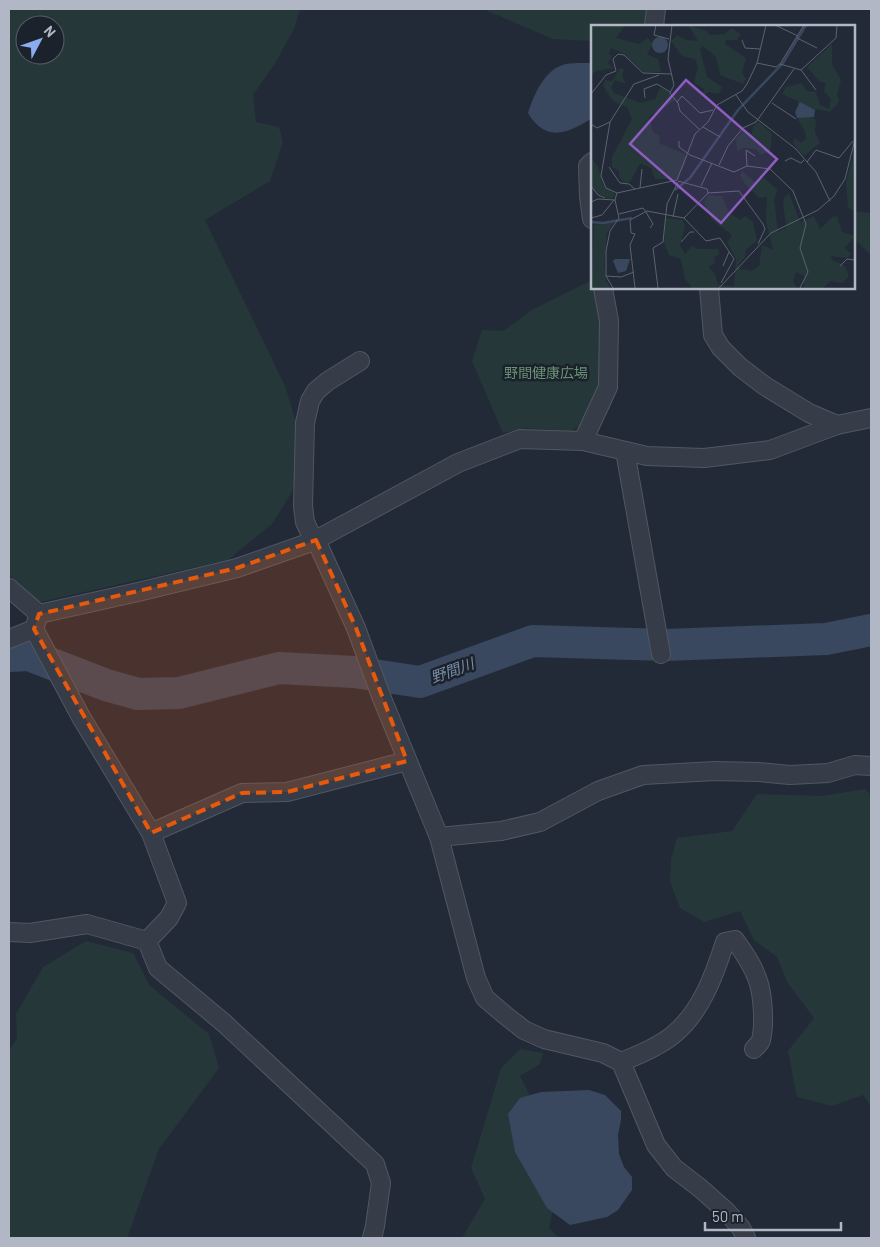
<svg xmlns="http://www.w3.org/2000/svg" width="880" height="1247" font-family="Barlow,'Noto Sans JP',sans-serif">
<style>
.green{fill:#253739;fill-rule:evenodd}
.water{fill:#39485f}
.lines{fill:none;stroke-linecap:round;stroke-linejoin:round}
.river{stroke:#39485f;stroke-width:32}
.street-casing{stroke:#515762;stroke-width:20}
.street{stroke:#363d48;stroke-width:18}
.marked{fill:#e8590c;fill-opacity:0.2;stroke:#e8590c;stroke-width:4;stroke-dasharray:10 6;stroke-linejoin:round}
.labels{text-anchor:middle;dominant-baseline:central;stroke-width:5;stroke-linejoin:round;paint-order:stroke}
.park-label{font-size:14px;fill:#6a9375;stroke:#1b222c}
.water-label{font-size:15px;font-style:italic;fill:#7b8daa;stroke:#1b222c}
.inset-river{fill:none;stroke:#39485f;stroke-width:2.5}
.inset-road{fill:none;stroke:#5c626f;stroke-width:1}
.view{fill:#8e5dc1;fill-opacity:0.15;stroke:#8e5dc1;stroke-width:2.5}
.inset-edge{fill:none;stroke:#b1b7c4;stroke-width:2.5}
</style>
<rect width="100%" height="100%" fill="#232a37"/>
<g class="green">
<path d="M 9,9 L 300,9 L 294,29 L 274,65 L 253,95 L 256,122 L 279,127 L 283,142 L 270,181 L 205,220 L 285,386 L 304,448 L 292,492 L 272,524 L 228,560 L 40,602 L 9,575 ZM 25,25 L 55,25 L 55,55 L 25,55 Z"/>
<path d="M 483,9 L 646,9 L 644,26 L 592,26 L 592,41 L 553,39 Z"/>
<path d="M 854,211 L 871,213 L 871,255 L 854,239 Z"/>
<path d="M 592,280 L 592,288 L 597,288 L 602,304 L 604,385 L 584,423 L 571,431 L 524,428 L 503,433 L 472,361 L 482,330 L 503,331 L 532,310 Z"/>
<path d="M 865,789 L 871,795 L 871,1106 L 863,1095 L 832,1106 L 797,1097 L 788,1051 L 814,1018 L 787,982 L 777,957 L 754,940 L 740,911 L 704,922 L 680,908 L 670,882 L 671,859 L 677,838 L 732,831 L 757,794 L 822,796 Z"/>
<path d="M 86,941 L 133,953 L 149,985 L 209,1034 L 219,1068 L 159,1149 L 127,1238 L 9,1238 L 9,1050 L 17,1039 L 16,1014 L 43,967 Z"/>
<path d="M 520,1049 L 543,1053 L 540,1064 L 520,1076 L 538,1112 L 558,1186 L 549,1228 L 559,1238 L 462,1238 L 485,1199 L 471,1168 L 501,1068 Z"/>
</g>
<g class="water">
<path d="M 582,63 L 592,63 L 592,118 C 580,126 560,138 545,130 C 538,127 532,120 528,113 C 534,95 544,69 566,64 C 571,63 577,63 582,63 Z"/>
<path d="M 589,1090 L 605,1095 L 621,1111 L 621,1120 L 618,1135 L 619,1154 L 624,1167 L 632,1177 L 632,1190 L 618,1210 L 607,1217 L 570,1225 L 547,1208 L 515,1152 L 508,1114 L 520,1098 L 541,1092 Z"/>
</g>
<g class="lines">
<path class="river" d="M 9,656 L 29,655 L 106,685 L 138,694 L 179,693 L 279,668 L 354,672 L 420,682 L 533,641 L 666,645 L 826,639 L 871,630"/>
<defs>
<g id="street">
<path d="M 654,26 L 656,9"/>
<path d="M 592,162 L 588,166 L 589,197 L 592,219"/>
<path d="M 709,288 L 713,335 L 721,348 L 740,367 L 765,386 L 809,413 L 837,425"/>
<path d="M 583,441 L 608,387 L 609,321 L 603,288"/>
<path d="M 625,451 L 661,654"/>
<path d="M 316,540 L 356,628 L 381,696 L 439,837 L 476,978 L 485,998 L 505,1015 L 524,1030 L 544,1039 L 603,1053 L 621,1062 L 656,1145 L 674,1168 L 700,1188 L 727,1212 L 741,1228 L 746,1238"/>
<path d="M 314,541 L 305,522 L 303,506 L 305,423 L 310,401 L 316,391 L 328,381 L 360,361"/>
<path d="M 9,588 L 39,614"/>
<path d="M 39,614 L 138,592 L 237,568 L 314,541 L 458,463 L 520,439 L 583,441 L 647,456 L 704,458 L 770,450 L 837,425 L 871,418"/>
<path d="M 39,614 L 34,629 L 81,717 L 151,833 L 177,903 L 169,918 L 147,941"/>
<path d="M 9,639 L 34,629"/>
<path d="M 151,833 L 242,793 L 287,792 L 407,761"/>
<path d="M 439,837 L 501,831 L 540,822 L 598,791 L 643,775 L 715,771 L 758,772 L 790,775 L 828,773 L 855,765 L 871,766"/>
<path d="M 9,932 L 30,933 L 87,924 L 147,941"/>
<path d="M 147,941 L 158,968 L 224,1023 L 375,1164 L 381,1183 L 375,1226 L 372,1238"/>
<path d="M 621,1062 C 639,1055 658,1047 673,1035 C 701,1012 714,976 725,942 L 735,940 C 744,953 752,964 757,978 C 763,993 765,1024 761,1040 C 760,1044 756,1046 754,1049"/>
</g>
</defs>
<use href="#street" class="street-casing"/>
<use href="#street" class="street"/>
</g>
<path class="marked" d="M 316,540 L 356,628 L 407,761 L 287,792 L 242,793 L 151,833 L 34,629 L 39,614 L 237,568 Z"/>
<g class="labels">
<g class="park-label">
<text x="546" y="372">野間健康広場</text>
</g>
<g class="water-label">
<text transform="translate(452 670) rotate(-20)">野間川</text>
</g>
</g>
<g transform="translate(591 25)">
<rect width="264" height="264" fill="#232a37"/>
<path d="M 0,0 L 34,0 L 25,13 L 48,19 L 57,13 L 62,19 L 56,29 L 67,34 L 70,47 L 53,47 L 32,28 L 20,23 L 18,29 L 21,31 L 17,38 L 23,43 L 5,46 L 0,50 ZM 97,0 L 116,6 L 119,10 L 134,9 L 140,3 L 150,9 L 146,15 L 135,15 L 134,19 L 155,33 L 151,48 L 155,54 L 152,59 L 129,50 L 125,32 L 112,21 L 109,24 L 116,52 L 131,62 L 128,69 L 118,67 L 110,72 L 113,64 L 103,58 L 107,42 L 104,34 L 91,31 L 80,16 L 86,10 L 95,15 L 107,16 ZM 241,19 L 241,39 L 250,55 L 246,69 L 248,77 L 239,87 L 225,84 L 220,92 L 225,95 L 224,107 L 229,118 L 213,131 L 202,118 L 204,113 L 210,118 L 215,114 L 214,106 L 207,95 L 207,76 L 191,69 L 195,62 L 211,58 L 216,66 L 225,67 L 229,80 L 238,84 L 240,74 L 233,66 L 235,58 L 228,56 L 216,42 ZM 29,43 L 33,45 L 31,50 L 35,59 L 24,55 L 20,62 L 23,68 L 50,78 L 64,74 L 69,63 L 78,67 L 84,75 L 58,92 L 62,107 L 69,111 L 68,118 L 94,129 L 95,138 L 86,154 L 64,154 L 60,143 L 49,139 L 39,157 L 33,158 L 28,152 L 28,146 L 21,142 L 21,132 L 41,94 L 36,82 L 22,76 L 12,61 L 14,55 L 21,56 ZM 168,97 L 181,109 L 179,126 L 170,130 L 165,124 L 153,123 L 146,126 L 145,114 L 152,106 L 161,109 L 162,101 ZM 264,123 L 264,186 L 257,183 L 255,157 ZM 0,133 L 7,141 L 12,160 L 25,170 L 20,174 L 8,170 L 0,161 ZM 151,146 L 164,157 L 173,153 L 187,165 L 183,174 L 187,207 L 196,202 L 192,182 L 193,173 L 198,168 L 209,197 L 223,191 L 229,204 L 241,192 L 246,191 L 251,207 L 264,211 L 254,223 L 260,229 L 256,233 L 240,231 L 241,235 L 254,241 L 258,251 L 251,258 L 239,256 L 232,263 L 213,263 L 213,251 L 205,247 L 202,257 L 206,263 L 101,263 L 94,254 L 90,234 L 78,230 L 73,218 L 75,193 L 92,195 L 94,202 L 89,220 L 94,229 L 101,221 L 107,224 L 127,224 L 128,230 L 123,232 L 124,238 L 118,242 L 124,249 L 127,259 L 143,262 L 145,234 L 136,217 L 141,210 L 121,195 L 113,177 L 117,170 L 131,171 L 138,188 L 150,195 L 154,191 L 162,197 L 166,216 L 155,224 L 154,232 L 147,240 L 149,244 L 161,246 L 168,241 L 171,220 L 182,225 L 175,197 L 176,172 L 168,173 L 154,159 L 149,150 ZM 24,196 L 16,208 L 13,240 L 15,256 L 20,263 L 0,263 L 3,200 Z" fill="#253739"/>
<path d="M61 20a8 8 0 1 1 16 0a8 8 0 1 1-16 0ZM 209,77 L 224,85 L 223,92 L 206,93 L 204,87 ZM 24,234 L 39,234 L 35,246 L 27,248 L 22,236 Z" fill="#39485f"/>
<path class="inset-river" d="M 84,165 L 99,153 L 147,85 L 192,38 L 215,0M 0,197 L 12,198 L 41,193"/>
<path class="inset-road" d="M 65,0 L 63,10 L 78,14M 81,0 L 77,34 L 83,60 L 79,68 L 87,78 L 89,86 L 108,104M 184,0 L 207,11M 206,13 L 226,23M 151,15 L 154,23 L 169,24M 166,38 L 185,42 L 189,39 L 213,0M 189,39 L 210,45 L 225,65M 210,45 L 245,13 L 246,0M 0,69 L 15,50 L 25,46 L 22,34 L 27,29 L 33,30 L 52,48 L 80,49M 145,70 L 157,87 L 205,124 L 216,137 L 225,125 L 248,133 L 262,116M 54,73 L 53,64 L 66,59 L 79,67M 86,77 L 91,71 L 109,88 L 122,85M 181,78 L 205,94M 0,99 L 6,103 L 19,97M 112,102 L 129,112M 88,116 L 88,122 L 99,130M 99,130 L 143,147 L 156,141 L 179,144 L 202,166 L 215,199 L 209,223 L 217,247 L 209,263M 194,136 L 200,133 L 210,138 L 213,135M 216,137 L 225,147 L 239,176M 128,140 L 137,121 L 152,103 L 165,97 L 203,44M 156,141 L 155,125 L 164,131M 18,142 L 29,158 L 38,159 L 44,164M 86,155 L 104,109 L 117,97 L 126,80 L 151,66 L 156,59 L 166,38 L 175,0M 87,156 L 116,164 L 117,168M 0,161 L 7,170 L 14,173M 110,161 L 121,138M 49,163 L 51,144M 26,168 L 15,163 L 10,151 L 19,97 L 43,59 L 68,50M 0,177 L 7,174 L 24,175M 55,187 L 62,199 L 59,203M 28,189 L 52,183 L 55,187M 82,192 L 87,169M 0,193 L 11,190 L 23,175M 93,193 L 117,168 L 148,166 L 172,199 L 174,204 L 167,219M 93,193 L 115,216 L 129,213 L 143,234 L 130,258M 90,217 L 99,207 L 103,207M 132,241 L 138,227M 249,241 L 256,234 L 264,235M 15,251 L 30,252 L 43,247M 22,263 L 15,251 L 15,226 L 19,206 L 28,193 L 24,175 L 26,168 L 86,155M 44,263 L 39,220 L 44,209 L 40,208 L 39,195 L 56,186 L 93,193M 67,263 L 62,223 L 72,217 L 76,179 L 87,157M 128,263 L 180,208 L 227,185 L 243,171 L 254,154 L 264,114"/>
<path class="view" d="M 95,55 L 186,134 L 130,198 L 39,119 Z"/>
<rect width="264" height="264" class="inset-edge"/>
</g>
<rect width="880" height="1247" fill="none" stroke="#b1b7c4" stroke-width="20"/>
<g transform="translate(40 40) rotate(49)"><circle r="24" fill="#1b222c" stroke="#575e69"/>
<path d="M0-4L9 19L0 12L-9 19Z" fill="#8badef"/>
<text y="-8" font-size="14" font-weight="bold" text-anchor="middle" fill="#b1b7c4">N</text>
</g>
<path d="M705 1222v8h136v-8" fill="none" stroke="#b1b7c4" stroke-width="2.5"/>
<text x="712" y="1222" font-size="15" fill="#b1b7c4" stroke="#1b222c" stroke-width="4" paint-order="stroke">50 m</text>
</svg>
